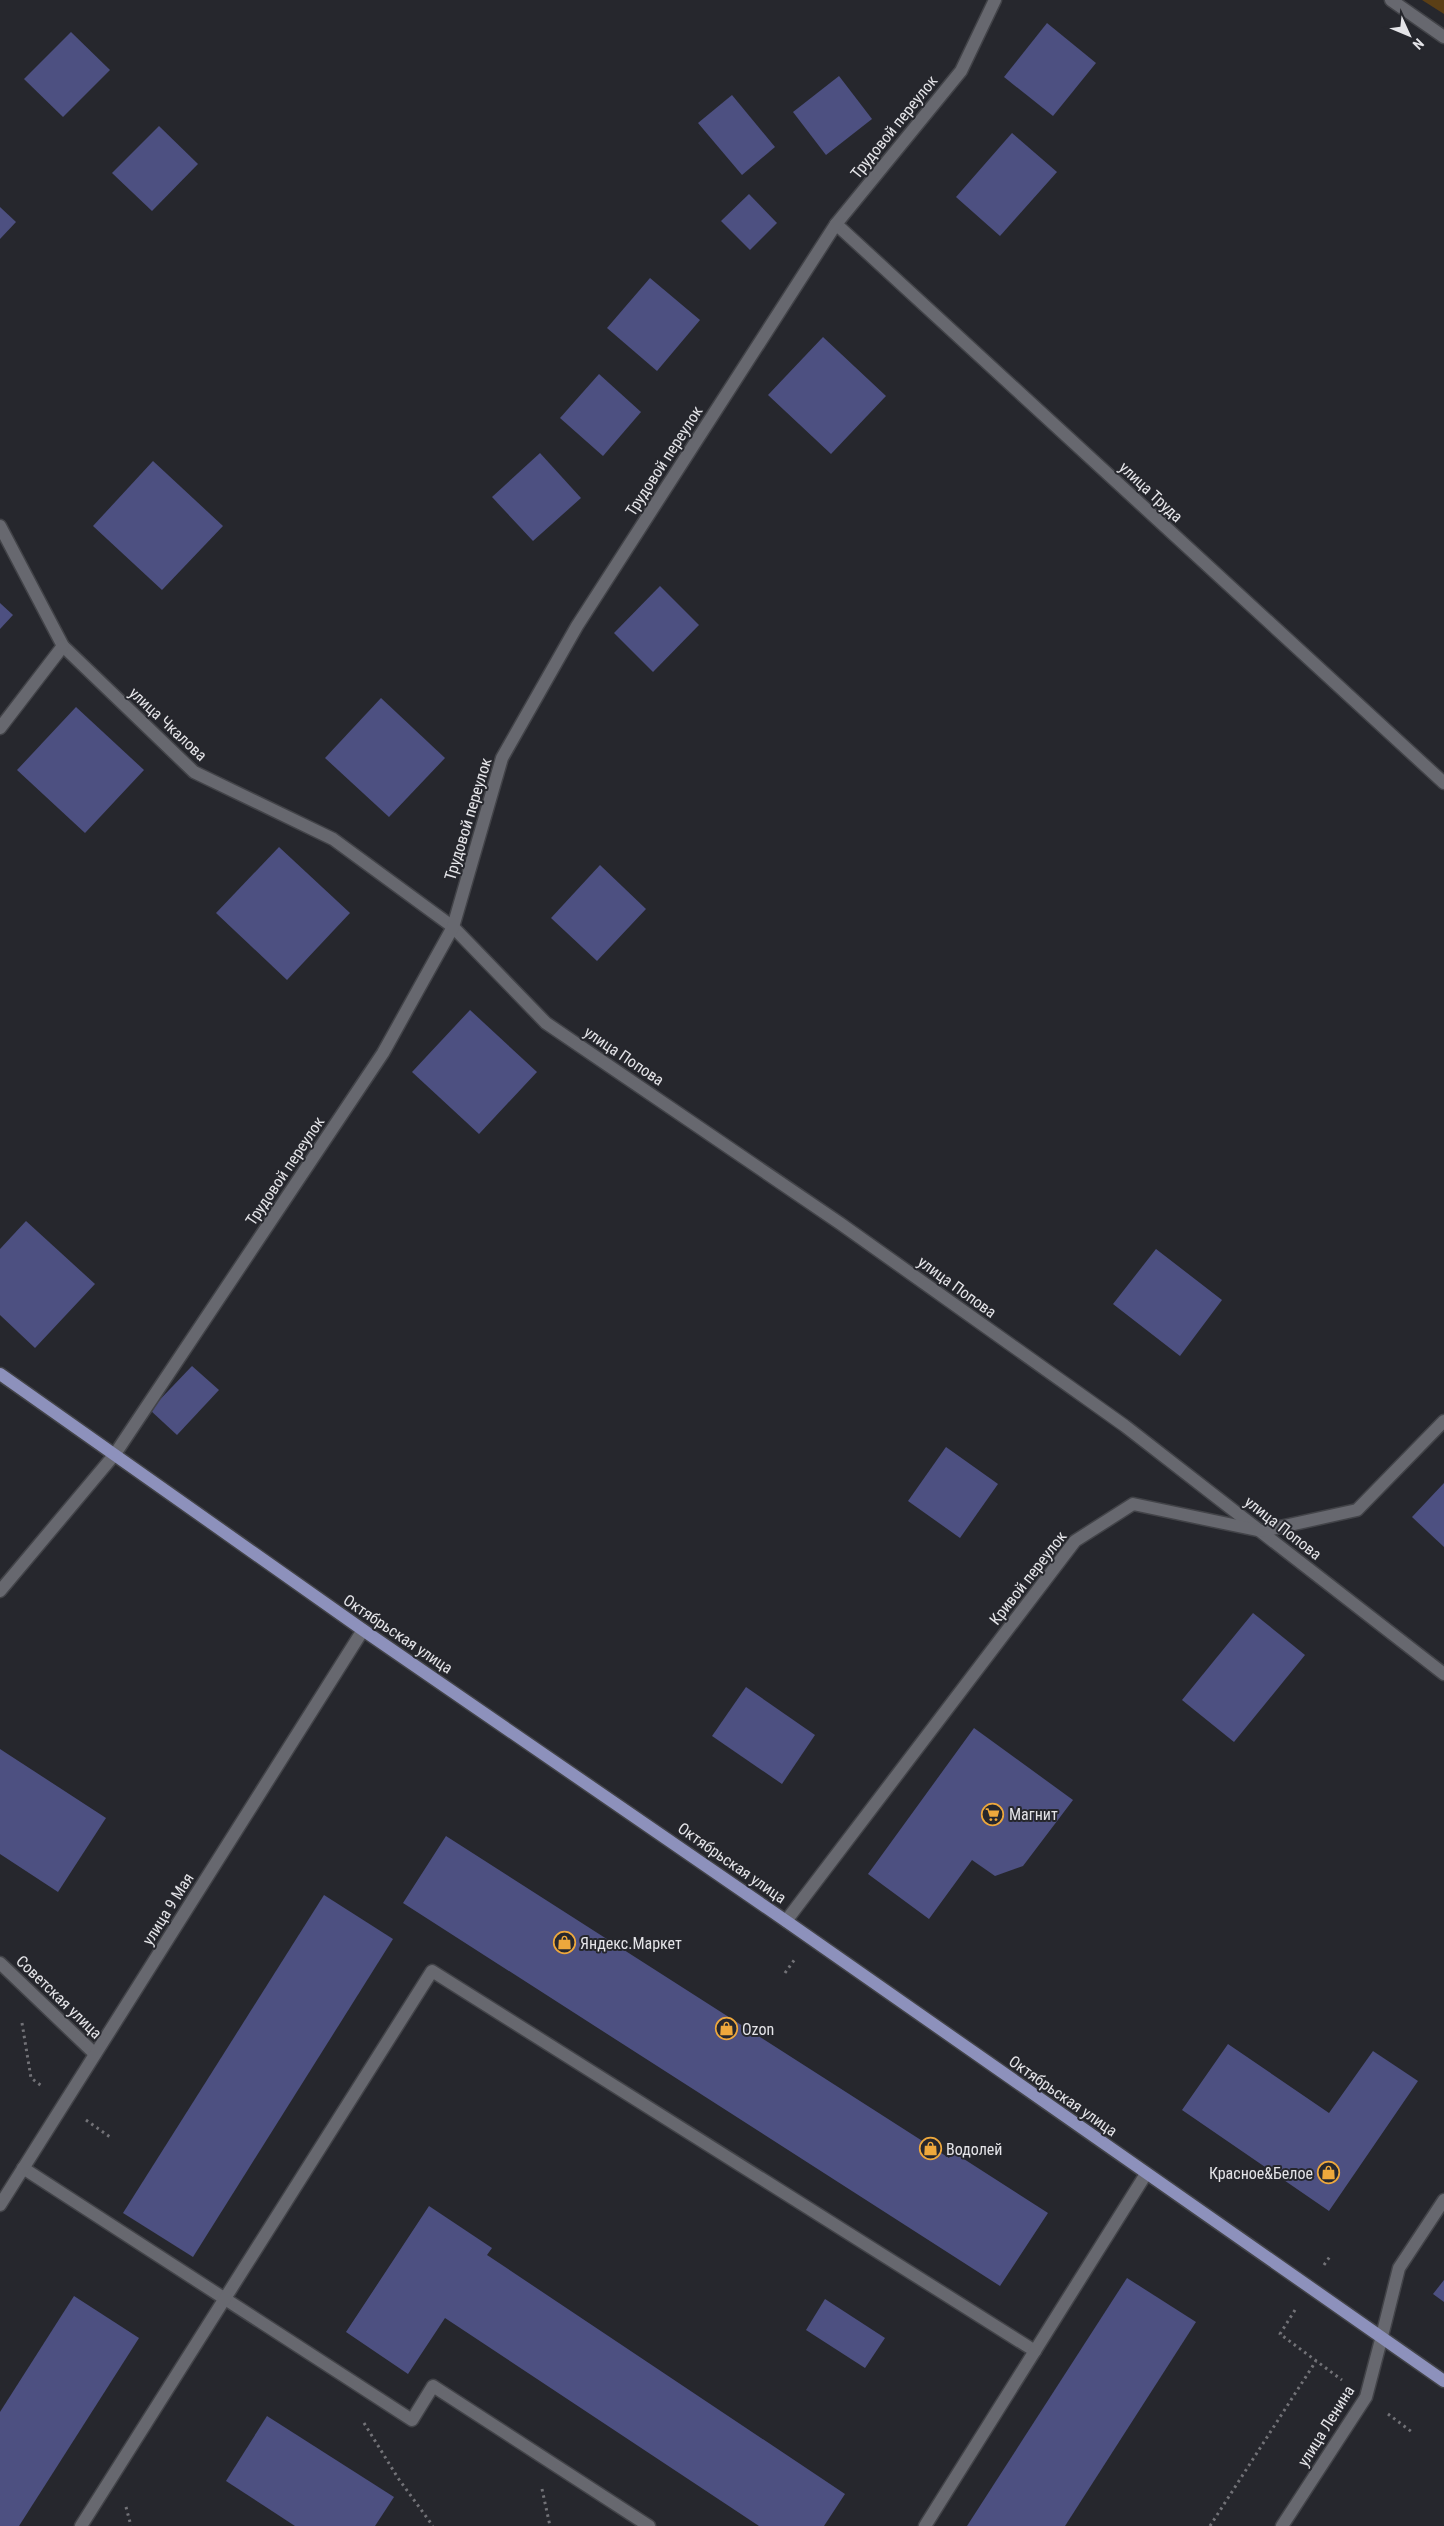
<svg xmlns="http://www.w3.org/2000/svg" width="1444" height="2526" font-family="'Roboto Condensed',sans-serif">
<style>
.green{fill:#5b3f16}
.building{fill:#4d5081}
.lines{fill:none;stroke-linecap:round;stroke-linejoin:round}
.service-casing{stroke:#424348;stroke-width:15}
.minor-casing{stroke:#424348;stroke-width:15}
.tertiary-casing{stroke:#424348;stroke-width:15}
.secondary-casing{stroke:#424348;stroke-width:15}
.primary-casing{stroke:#424348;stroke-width:15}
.path{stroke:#727277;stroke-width:3;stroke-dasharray:2.5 4;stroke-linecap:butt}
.service{stroke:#67686f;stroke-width:12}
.minor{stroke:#67686f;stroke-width:12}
.tertiary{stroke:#67686f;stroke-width:12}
.secondary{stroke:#67686f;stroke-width:12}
.primary{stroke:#8d91bc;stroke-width:12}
.labels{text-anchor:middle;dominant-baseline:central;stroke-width:4;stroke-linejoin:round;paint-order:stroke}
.street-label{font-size:16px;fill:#e4e4e8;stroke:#26272d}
.poi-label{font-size:16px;fill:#e4e4e8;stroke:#26272d;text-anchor:start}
</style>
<rect width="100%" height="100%" fill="#26272d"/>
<path class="green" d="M 1422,0 L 1444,0 L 1444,14 Z"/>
<g class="building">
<path d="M 1047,23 L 1096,63 L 1053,116 L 1004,77 Z"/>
<path d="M 71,32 L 110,70 L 63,117 L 24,79 Z"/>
<path d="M 839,76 L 872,119 L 826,155 L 793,112 Z"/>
<path d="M 732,95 L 775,147 L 742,175 L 698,123 Z"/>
<path d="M 159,126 L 198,164 L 152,211 L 112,173 Z"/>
<path d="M 1012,133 L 1057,172 L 1000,236 L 956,197 Z"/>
<path d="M 749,194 L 777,223 L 750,250 L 721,221 Z"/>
<path d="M 0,207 L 16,222 L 0,239 Z"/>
<path d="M 650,278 L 700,320 L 657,371 L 607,328 Z"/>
<path d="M 823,337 L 886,396 L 831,454 L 768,395 Z"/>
<path d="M 599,374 L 641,412 L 603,456 L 560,418 Z"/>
<path d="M 540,453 L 581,498 L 533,541 L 492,497 Z"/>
<path d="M 153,461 L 223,526 L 162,590 L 93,526 Z"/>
<path d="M 660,586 L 699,625 L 653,672 L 614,633 Z"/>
<path d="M 0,603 L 13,615 L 0,629 Z"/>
<path d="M 381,698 L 445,758 L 389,817 L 325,758 Z"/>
<path d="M 76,707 L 144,770 L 85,833 L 17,770 Z"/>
<path d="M 279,847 L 350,913 L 287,980 L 216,913 Z"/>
<path d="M 600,865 L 646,909 L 597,961 L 551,918 Z"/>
<path d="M 470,1010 L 537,1072 L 479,1134 L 412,1072 Z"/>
<path d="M 26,1221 L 95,1284 L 35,1348 L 0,1315 L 0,1249 Z"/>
<path d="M 1156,1249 L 1222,1300 L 1180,1356 L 1113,1304 Z"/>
<path d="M 192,1366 L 219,1390 L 177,1435 L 150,1410 Z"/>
<path d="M 946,1447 L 998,1484 L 960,1538 L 908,1501 Z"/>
<path d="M 1444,1483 L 1444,1547 L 1412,1517 Z"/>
<path d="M 1253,1613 L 1305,1655 L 1234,1742 L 1182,1700 Z"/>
<path d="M 746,1687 L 815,1735 L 782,1784 L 712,1736 Z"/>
<path d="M 974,1728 L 1073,1800 L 1023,1866 L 995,1876 L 972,1860 L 929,1919 L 868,1874 Z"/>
<path d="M 0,1749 L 106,1818 L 58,1892 L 0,1854 Z"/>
<path d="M 446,1836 L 949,2158 L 953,2152 L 1048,2213 L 1000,2286 L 403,1903 Z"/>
<path d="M 324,1895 L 393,1939 L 193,2257 L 123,2213 Z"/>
<path d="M 1228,2044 L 1329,2113 L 1373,2051 L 1418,2081 L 1329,2211 L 1182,2110 Z"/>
<path d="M 429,2206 L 492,2248 L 487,2255 L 845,2494 L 824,2526 L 759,2526 L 445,2318 L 408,2374 L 346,2332 Z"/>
<path d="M 1127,2278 L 1196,2322 L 1065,2526 L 967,2526 Z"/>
<path d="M 1444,2280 L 1444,2302 L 1433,2294 Z"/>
<path d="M 74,2296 L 139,2338 L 19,2526 L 0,2526 L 0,2412 Z"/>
<path d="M 825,2299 L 885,2338 L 865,2368 L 806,2330 Z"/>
<path d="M 267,2416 L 394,2497 L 375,2526 L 295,2526 L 226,2481 Z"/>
</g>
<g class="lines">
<defs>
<g id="service">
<path d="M 23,2168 L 412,2420 L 433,2386 L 649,2526"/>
<path d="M 81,2526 L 432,1971 L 1035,2351"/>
<path d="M 925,2526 L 1146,2174"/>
</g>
<g id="minor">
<path d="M 1391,0 L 1444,37"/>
<path d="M 836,224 L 1444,783"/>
<path d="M 0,526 L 63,646 L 194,772 L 333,839 L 453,927 L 546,1023 L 841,1224 L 1125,1426 L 1444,1674"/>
<path d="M 0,728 L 63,646"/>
<path d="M 0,1591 L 115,1454 L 383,1053 L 453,927 L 502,758 L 577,626 L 836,224 L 961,71 L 995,0"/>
<path d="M 786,1921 L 1075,1541 L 1133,1504 L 1262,1531 L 1357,1510 L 1444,1421"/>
<path d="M 0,1963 L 95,2054"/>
<path d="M 1382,2336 L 1399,2268 L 1444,2200"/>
</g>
<path id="tertiary" d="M 1282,2526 L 1366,2397 L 1382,2336"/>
<path id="secondary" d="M 0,2205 L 363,1630"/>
<path id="primary" d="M 0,1374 L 363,1630 L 786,1921 L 1444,2381"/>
</defs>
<use href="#service" class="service-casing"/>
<use href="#minor" class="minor-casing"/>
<use href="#tertiary" class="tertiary-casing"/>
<use href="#secondary" class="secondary-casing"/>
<use href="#primary" class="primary-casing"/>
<g class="path">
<path d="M 785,1973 L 795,1959"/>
<path d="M 22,2023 L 31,2078 L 43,2087"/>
<path d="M 86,2120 L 110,2137"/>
<path d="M 1324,2265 L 1331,2255"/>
<path d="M 1295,2310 L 1280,2334 L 1342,2380"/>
<path d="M 1388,2414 L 1412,2432"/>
<path d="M 364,2423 L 398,2478 L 433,2526"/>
<path d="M 542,2489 L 550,2526"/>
<path d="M 126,2507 L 131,2526"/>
<path d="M 1210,2526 L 1316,2361"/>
</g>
<use href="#service" class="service"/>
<use href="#minor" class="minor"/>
<use href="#tertiary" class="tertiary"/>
<use href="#secondary" class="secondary"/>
<use href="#primary" class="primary"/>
</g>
<defs>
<symbol id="supermarket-ring" viewBox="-11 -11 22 22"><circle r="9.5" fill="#26272d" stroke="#eea83c" stroke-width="1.5"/><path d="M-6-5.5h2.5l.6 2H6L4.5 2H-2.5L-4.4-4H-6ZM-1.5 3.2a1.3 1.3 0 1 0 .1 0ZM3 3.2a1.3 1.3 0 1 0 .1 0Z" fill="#eea83c"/></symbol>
<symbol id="shop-ring" viewBox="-11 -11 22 22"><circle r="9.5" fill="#26272d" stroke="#eea83c" stroke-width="1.5"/><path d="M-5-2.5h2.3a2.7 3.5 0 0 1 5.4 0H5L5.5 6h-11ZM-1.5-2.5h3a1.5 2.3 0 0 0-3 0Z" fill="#eea83c"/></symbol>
</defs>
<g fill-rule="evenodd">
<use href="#supermarket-ring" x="980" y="1802" width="25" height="25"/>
<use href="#shop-ring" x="552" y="1930" width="25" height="25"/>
<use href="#shop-ring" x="714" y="2016" width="25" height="25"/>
<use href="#shop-ring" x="918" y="2136" width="25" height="25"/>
<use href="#shop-ring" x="1316" y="2160" width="25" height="25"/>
</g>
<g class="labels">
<g class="street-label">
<text transform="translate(894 127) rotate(-51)">Трудовой переулок</text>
<text transform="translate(664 461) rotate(-57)">Трудовой переулок</text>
<text transform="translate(1151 492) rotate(43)">улица Труда</text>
<text transform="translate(168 724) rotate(43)">улица Чкалова</text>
<text transform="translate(468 819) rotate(-73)">Трудовой переулок</text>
<text transform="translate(624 1056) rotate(34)">улица Попова</text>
<text transform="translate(285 1171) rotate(-56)">Трудовой переулок</text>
<text transform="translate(957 1287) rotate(36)">улица Попова</text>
<text transform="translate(1283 1528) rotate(38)">улица Попова</text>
<text transform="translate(1028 1578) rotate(-52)">Кривой переулок</text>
<text transform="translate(398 1634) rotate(34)">Октябрьская улица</text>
<text transform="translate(732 1863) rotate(35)">Октябрьская улица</text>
<text transform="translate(168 1909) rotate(-58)">улица 9 Мая</text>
<text transform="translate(59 1997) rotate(44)">Советская улица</text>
<text transform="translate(1063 2096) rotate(35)">Октябрьская улица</text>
<text transform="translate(1326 2426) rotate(-58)">улица Ленина</text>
</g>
<g class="poi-label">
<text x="1009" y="1814">Магнит</text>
<text x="580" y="1943">Яндекс.Маркет</text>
<text x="742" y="2029">Ozon</text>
<text x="946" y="2149">Водолей</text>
<text x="1313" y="2173" text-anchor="end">Красное&amp;Белое</text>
</g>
</g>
<g transform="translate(1409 35) rotate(134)" stroke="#26272d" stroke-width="4" paint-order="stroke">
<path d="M0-4L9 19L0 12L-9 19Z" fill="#e4e4e8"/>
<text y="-8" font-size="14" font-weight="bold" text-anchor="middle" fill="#e4e4e8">N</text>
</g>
</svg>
